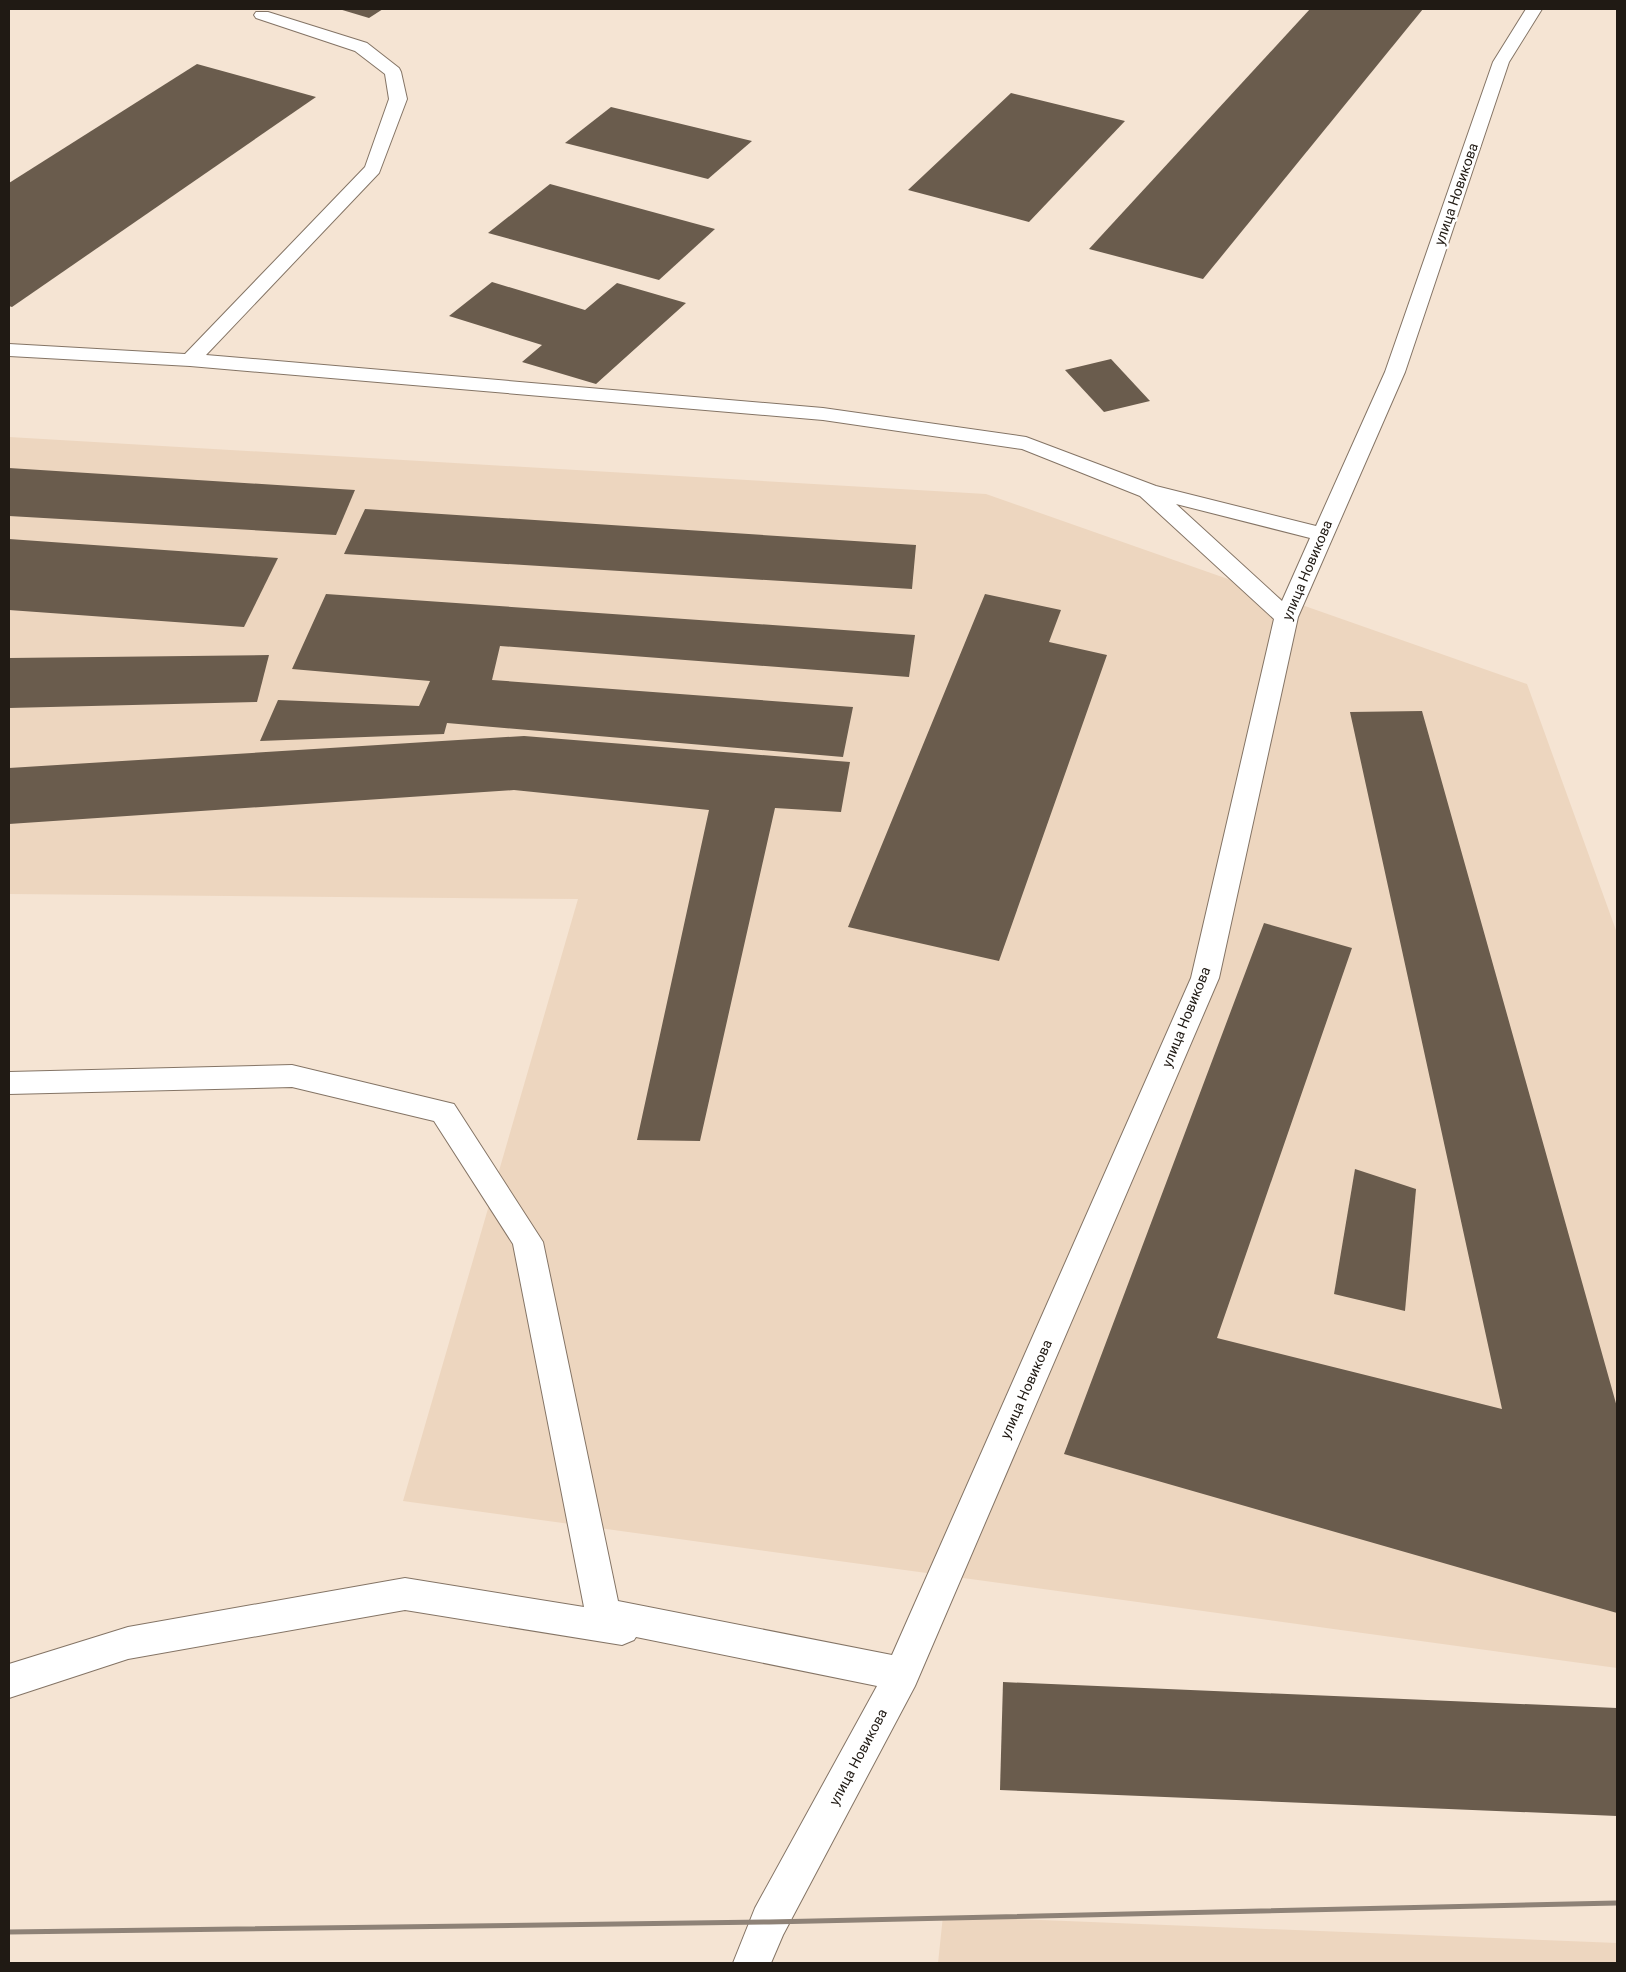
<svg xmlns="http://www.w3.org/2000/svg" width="1626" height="1972" font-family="Roboto,sans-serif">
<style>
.built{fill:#edd6bf}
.building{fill:#6a5c4d}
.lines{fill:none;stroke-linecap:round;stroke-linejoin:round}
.minor-casing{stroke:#847465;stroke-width:2}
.minor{fill:#fff;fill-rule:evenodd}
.rail{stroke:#8e8277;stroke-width:5}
.labels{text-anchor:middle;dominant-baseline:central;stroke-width:5;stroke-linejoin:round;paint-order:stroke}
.street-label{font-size:14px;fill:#201a14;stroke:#fff}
</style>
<rect width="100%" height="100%" fill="#f5e4d3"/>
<g class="built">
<path d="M 9,437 L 986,494 L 1527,684 L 1617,933 L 1617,1668 L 403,1501 L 578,899 L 9,894 Z"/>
<path d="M 943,1916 L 1617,1943 L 1617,1963 L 938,1963 Z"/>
</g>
<g class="building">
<path d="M 339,9 L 383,9 L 369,18 Z"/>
<path d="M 1310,9 L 1423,9 L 1203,279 L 1089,249 Z"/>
<path d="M 197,64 L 316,97 L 12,307 L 9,306 L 9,183 Z"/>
<path d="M 1011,93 L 1125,121 L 1029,222 L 908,190 Z"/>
<path d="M 611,107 L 752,141 L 708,179 L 565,143 Z"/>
<path d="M 550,184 L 715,229 L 659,280 L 488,233 Z"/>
<path d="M 492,282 L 585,310 L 617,283 L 686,303 L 596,384 L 522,362 L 542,345 L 449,316 Z"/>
<path d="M 1111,359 L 1150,401 L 1104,412 L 1065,370 Z"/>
<path d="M 9,468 L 355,490 L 336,535 L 9,516 Z"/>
<path d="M 365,509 L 916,545 L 912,589 L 344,554 Z"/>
<path d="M 9,539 L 278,558 L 244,627 L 9,610 Z"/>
<path d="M 326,594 L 915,635 L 909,677 L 500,646 L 492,680 L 853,707 L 843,757 L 447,723 L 444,734 L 260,741 L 278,700 L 419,706 L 430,681 L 292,669 Z"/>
<path d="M 985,594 L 1061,610 L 1049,642 L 1107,655 L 999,961 L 848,927 Z"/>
<path d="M 269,655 L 257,702 L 9,708 L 9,658 Z"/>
<path d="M 1422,711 L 1617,1407 L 1617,1613 L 1064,1454 L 1264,923 L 1352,948 L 1217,1338 L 1502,1409 L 1350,712 Z"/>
<path d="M 524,736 L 850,762 L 841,812 L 775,808 L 700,1141 L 637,1140 L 709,810 L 514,790 L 9,824 L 9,768 Z"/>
<path d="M 1355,1169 L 1416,1189 L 1405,1311 L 1334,1294 Z"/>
<path d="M 1003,1682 L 1617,1708 L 1617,1816 L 1000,1790 Z"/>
</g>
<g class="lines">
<defs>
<path id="minor" d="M 1526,9 L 1542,9 L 1509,62 L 1405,372 L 1298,617 L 1219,978 L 915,1686 L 783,1935 L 771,1963 L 733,1963 L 755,1908 L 877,1686 L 636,1637 L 634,1640 L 622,1645 L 405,1610 L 128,1659 L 9,1698 L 9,1664 L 128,1627 L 405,1578 L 584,1607 L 513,1244 L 434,1121 L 292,1087 L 9,1094 L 9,1072 L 292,1065 L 454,1104 L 543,1242 L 618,1601 L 892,1655 L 1191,978 L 1274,619 L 1140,496 L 1022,449 L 823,420 L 190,366 L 9,356 L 9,344 L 185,354 L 365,167 L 389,99 L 385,74 L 355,51 L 256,18 L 254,15 L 256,12 L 268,12 L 367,43 L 399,68 L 401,72 L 407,99 L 379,173 L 206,355 L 823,408 L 1026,437 L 1156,486 L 1316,526 L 1385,372 L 1493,62 ZM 1176,504 L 1310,538 L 1282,601 Z"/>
</defs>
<use href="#minor" class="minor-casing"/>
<use href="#minor" class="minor"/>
<path class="rail" d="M 9,1932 L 769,1922 L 1617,1903"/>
</g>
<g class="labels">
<g class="street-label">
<text transform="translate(1456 194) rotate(-71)">улица Новикова</text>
<text transform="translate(1307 570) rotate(-67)">улица Новикова</text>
<text transform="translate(1186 1017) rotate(-68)">улица Новикова</text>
<text transform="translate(1026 1389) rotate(-66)">улица Новикова</text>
<text transform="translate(858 1757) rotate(-62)">улица Новикова</text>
</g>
</g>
<rect width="1626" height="1972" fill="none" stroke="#201a14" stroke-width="20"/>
</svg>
